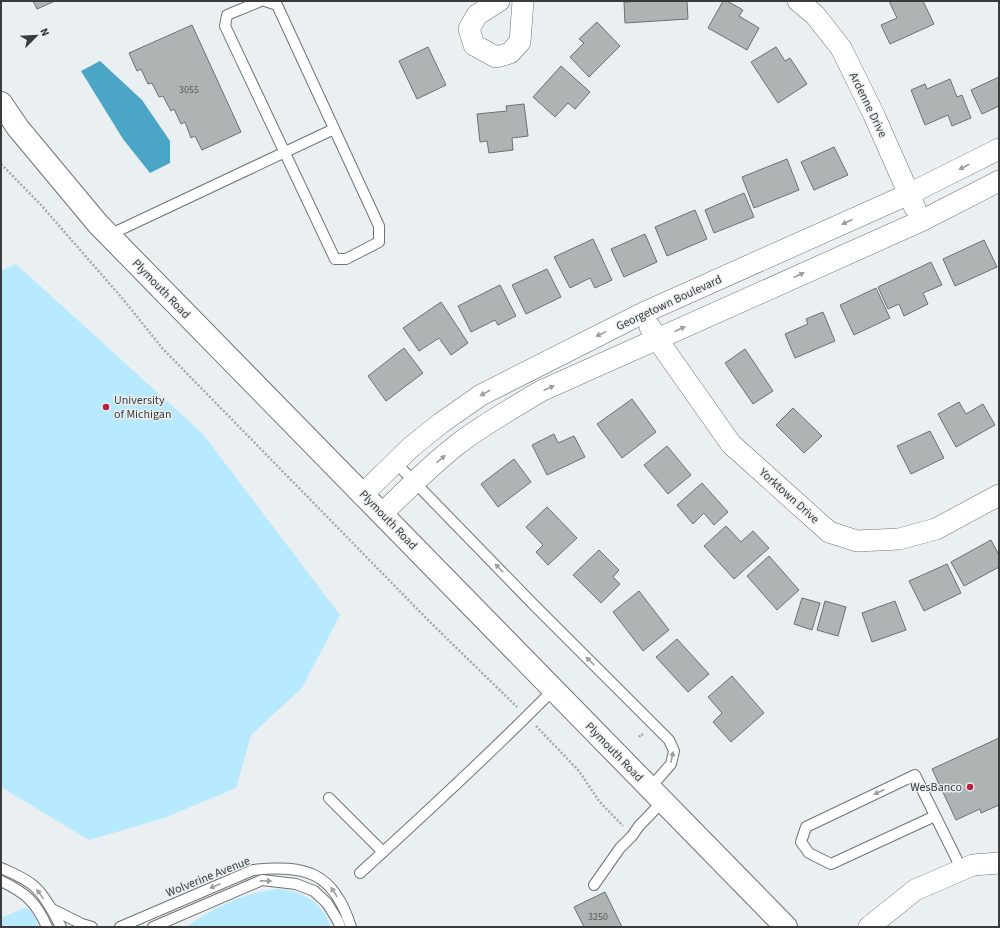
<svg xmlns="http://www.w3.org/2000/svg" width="1000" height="928" font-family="'Source Sans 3',sans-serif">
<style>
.green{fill:#b7eafe}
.water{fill:#4ba5c7}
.building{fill:#aeb3b4;stroke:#6c7072}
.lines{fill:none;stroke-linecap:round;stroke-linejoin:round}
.lane-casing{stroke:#707476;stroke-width:12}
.street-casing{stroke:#707476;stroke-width:22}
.secondary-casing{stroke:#707476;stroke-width:24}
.path{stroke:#a5a8aa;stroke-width:2.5;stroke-dasharray:2 2;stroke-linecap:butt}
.lane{stroke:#fff;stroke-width:10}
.street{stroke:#fff;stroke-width:21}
.secondary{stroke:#fff;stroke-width:22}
.oneway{fill:#9c9d9e}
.poi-dot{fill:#b52342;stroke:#eaeff1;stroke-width:1.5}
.labels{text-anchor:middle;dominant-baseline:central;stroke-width:3;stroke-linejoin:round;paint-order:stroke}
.number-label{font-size:10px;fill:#57595a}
.street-label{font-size:12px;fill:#3a3b3c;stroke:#eaeff1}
.poi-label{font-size:12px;fill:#3a3b3c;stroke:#eaeff1;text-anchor:start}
</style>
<rect width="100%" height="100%" fill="#eaeff1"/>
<g class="green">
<path d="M 16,264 L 203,434 L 340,615 L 302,688 L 251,735 L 236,788 L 164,818 L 89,840 L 1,787 L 1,271 Z"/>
<path d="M 276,889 C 302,890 322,902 331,927 L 186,927 C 216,907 240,894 276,889 Z"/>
<path d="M 24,908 C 33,910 36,919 39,927 L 1,927 L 1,918 Z"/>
</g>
<path class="water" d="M 100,61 L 142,100 L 170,141 L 170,163 L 150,173 L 123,139 L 81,71 Z"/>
<g class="building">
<path d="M 33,1 L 55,1 L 37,9 Z"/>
<path d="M 642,1 L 687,1 L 688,19 L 625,23 L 624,2 Z"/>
<path d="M 723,1 L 727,1 L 743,10 L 739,16 L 759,28 L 747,50 L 708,28 Z"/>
<path d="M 889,1 L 923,1 L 934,24 L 890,44 L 881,25 L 897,18 Z"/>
<path d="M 597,22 L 620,46 L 589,77 L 570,57 L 584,43 L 579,39 Z"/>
<path d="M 192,25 L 241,132 L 202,150 L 195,136 L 191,138 L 185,122 L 181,124 L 174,109 L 171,111 L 163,96 L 159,97 L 152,83 L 148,84 L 141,69 L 137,71 L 129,53 Z"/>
<path d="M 428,47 L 446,85 L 417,99 L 399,61 Z"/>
<path d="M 776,47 L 785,61 L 790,58 L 807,84 L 778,103 L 751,62 Z"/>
<path d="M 561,66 L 590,92 L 575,109 L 568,103 L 555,117 L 533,97 Z"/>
<path d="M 999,77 L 999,106 L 982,114 L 971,90 Z"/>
<path d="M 950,79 L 957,97 L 962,95 L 971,118 L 952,126 L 948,115 L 925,125 L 911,90 L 925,84 L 927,89 Z"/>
<path d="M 524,104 L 528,136 L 512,138 L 513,150 L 489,153 L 487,141 L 480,142 L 477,114 L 507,111 L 506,106 Z"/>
<path d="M 834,147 L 848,175 L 814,190 L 801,162 Z"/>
<path d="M 787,159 L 799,190 L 754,208 L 742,177 Z"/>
<path d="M 744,193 L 754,217 L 714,233 L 705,210 Z"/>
<path d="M 695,210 L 707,239 L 667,256 L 655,227 Z"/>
<path d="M 645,234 L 657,262 L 624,277 L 611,249 Z"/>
<path d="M 593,239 L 612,280 L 595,288 L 590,278 L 570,288 L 554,257 Z"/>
<path d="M 984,240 L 997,267 L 955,286 L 943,259 Z"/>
<path d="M 931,262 L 942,285 L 923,293 L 928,304 L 904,316 L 899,304 L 888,309 L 878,287 Z"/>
<path d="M 547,269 L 561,297 L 526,314 L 512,285 Z"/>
<path d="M 500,285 L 516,316 L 498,325 L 495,320 L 471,332 L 458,306 Z"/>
<path d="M 876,288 L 890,318 L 854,335 L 840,305 Z"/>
<path d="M 441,302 L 468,343 L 451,355 L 439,338 L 419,351 L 403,328 Z"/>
<path d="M 823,312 L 835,341 L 795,358 L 785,334 L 808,324 L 806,319 Z"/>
<path d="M 404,348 L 423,373 L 386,401 L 368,376 Z"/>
<path d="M 745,349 L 773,391 L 753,404 L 725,363 Z"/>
<path d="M 632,399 L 656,432 L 622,458 L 597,424 Z"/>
<path d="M 959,402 L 966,414 L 983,404 L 995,425 L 956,447 L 938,414 Z"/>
<path d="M 793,408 L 822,436 L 804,453 L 776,425 Z"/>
<path d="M 930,431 L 944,458 L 911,474 L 897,446 Z"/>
<path d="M 554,434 L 558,443 L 574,436 L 585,457 L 547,475 L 532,445 Z"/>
<path d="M 667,446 L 691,475 L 668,494 L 644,465 Z"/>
<path d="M 514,459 L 531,482 L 498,507 L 481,484 Z"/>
<path d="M 702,483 L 728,512 L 714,525 L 704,513 L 693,524 L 677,505 Z"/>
<path d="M 547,507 L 577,538 L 548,565 L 536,552 L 543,545 L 526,527 Z"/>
<path d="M 726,526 L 741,542 L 753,531 L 769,548 L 734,579 L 704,546 Z"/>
<path d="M 991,540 L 999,555 L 999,567 L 964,586 L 951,562 Z"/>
<path d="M 599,550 L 619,570 L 613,577 L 620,584 L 601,603 L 573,575 Z"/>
<path d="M 769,556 L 799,590 L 777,610 L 747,576 Z"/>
<path d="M 947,564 L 961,593 L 924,611 L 909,581 Z"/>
<path d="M 639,591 L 669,630 L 643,651 L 613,612 Z"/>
<path d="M 802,598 L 820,603 L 812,630 L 794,624 Z"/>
<path d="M 825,601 L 846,607 L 838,636 L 817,630 Z"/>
<path d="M 895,601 L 906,630 L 872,642 L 862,613 Z"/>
<path d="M 677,639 L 709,674 L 688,692 L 656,657 Z"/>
<path d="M 732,676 L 764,713 L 731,742 L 713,722 L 722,713 L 708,697 Z"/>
<path d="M 999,738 L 999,805 L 981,813 L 980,809 L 956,820 L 932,769 Z"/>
<path d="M 605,892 L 622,927 L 584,927 L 574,907 Z"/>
</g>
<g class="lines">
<defs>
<g id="lane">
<path d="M 261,1 L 227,15 L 225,26 L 335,259 L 346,259 L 379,242 L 379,226 L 277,5 L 265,1"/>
<path d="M 109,235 L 334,129"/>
<path d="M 395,462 L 532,603 L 669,740 L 674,751 L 671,764 L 650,788"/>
<path d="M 329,798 L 383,852"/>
<path d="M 935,816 L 831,864 L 809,853 L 801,842 L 806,827 L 915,775 L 962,870"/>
<path d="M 1,868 C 12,873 26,878 35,887 C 44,895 55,915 61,927"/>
<path d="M 360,873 C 426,813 491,753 554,689"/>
<path d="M 1,881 C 26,893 36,902 47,927"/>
<path d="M 594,885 L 620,848 L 632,836 L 639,826 L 663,801"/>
<path d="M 52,909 L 82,924 L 92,927"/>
<path d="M 120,927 L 253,870 C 307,864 334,873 351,927"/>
<path d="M 153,927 L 262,880 L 296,884 L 314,891 L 327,903 L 338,921 L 340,927"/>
</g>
<g id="street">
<path d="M 499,1 L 477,15 L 469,29 L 474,45 L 496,57 L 510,53 L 520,42 L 523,1"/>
<path d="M 798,1 L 815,15 L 841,48 L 874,115 L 915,208"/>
<path d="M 650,327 L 657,339 L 731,444 L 829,532 L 857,541 L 899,539 L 936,529 L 999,495"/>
<path d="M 362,495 L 411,447 L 441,423 L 481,395 L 643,313 L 909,194 L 999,149"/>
<path d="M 382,514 C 406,490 431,465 458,444 C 484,424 513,408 541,391 L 921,221 L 999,181"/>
<path d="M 869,927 L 915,890 L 973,865 L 999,863"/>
</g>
<path id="secondary" d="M 1,103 L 18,128 L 98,224 L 786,927"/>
</defs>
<use href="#lane" class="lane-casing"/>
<use href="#street" class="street-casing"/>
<use href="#secondary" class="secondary-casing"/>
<g class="path">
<path d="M 1,164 L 41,205 L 122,298 L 163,349 L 429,621 L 517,707"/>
<path d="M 536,726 L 579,771 L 599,801 L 623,826"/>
<path d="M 639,737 L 641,734 L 643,735"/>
</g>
<use href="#lane" class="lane"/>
<use href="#street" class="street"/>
<use href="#secondary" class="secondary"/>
</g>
<defs><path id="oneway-solid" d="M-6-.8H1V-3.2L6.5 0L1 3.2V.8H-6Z"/></defs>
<g class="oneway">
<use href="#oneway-solid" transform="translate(964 167) rotate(153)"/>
<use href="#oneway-solid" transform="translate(847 222) rotate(156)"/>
<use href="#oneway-solid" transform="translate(799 275) rotate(-24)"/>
<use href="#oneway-solid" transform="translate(680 329) rotate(-24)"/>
<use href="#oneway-solid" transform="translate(601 334) rotate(154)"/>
<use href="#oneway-solid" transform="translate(549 388) rotate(-24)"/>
<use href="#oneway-solid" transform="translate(485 393) rotate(151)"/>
<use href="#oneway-solid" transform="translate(441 459) rotate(-41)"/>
<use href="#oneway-solid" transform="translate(499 568) rotate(-134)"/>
<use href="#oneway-solid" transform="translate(590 661) rotate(-135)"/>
<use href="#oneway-solid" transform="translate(672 757) rotate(-78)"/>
<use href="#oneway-solid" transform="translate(879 792) rotate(155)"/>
<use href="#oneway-solid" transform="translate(266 881) rotate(1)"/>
<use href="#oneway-solid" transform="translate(215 886) rotate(157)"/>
<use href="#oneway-solid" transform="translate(334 892) rotate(-123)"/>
<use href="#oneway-solid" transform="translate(40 894) rotate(-126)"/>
</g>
<g class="poi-dot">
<circle cx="106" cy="407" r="4"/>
<circle cx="970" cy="787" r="4"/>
</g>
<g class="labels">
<g class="number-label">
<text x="189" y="90">3055</text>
<text x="598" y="917">3250</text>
</g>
<g class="street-label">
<text transform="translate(868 105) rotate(64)">Ardenne Drive</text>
<text transform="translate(161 289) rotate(46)">Plymouth Road</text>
<text transform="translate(669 303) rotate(-25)">Georgetown Boulevard</text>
<text transform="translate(789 496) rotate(42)">Yorktown Drive</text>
<text transform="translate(388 520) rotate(46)">Plymouth Road</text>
<text transform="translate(614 752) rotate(46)">Plymouth Road</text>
<text transform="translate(208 877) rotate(-22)">Wolverine Avenue</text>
</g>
<g class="poi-label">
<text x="114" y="400">University<tspan x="114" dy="14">of Michigan</tspan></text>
<text x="962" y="787" text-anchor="end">WesBanco</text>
</g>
</g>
<rect width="1000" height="928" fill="none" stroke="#3a3b3c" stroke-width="4"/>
<g transform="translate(36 36) rotate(66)" stroke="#eaeff1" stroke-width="3" paint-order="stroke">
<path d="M0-3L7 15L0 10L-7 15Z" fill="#3a3b3c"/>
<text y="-6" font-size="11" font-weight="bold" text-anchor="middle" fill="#3a3b3c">N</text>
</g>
</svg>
